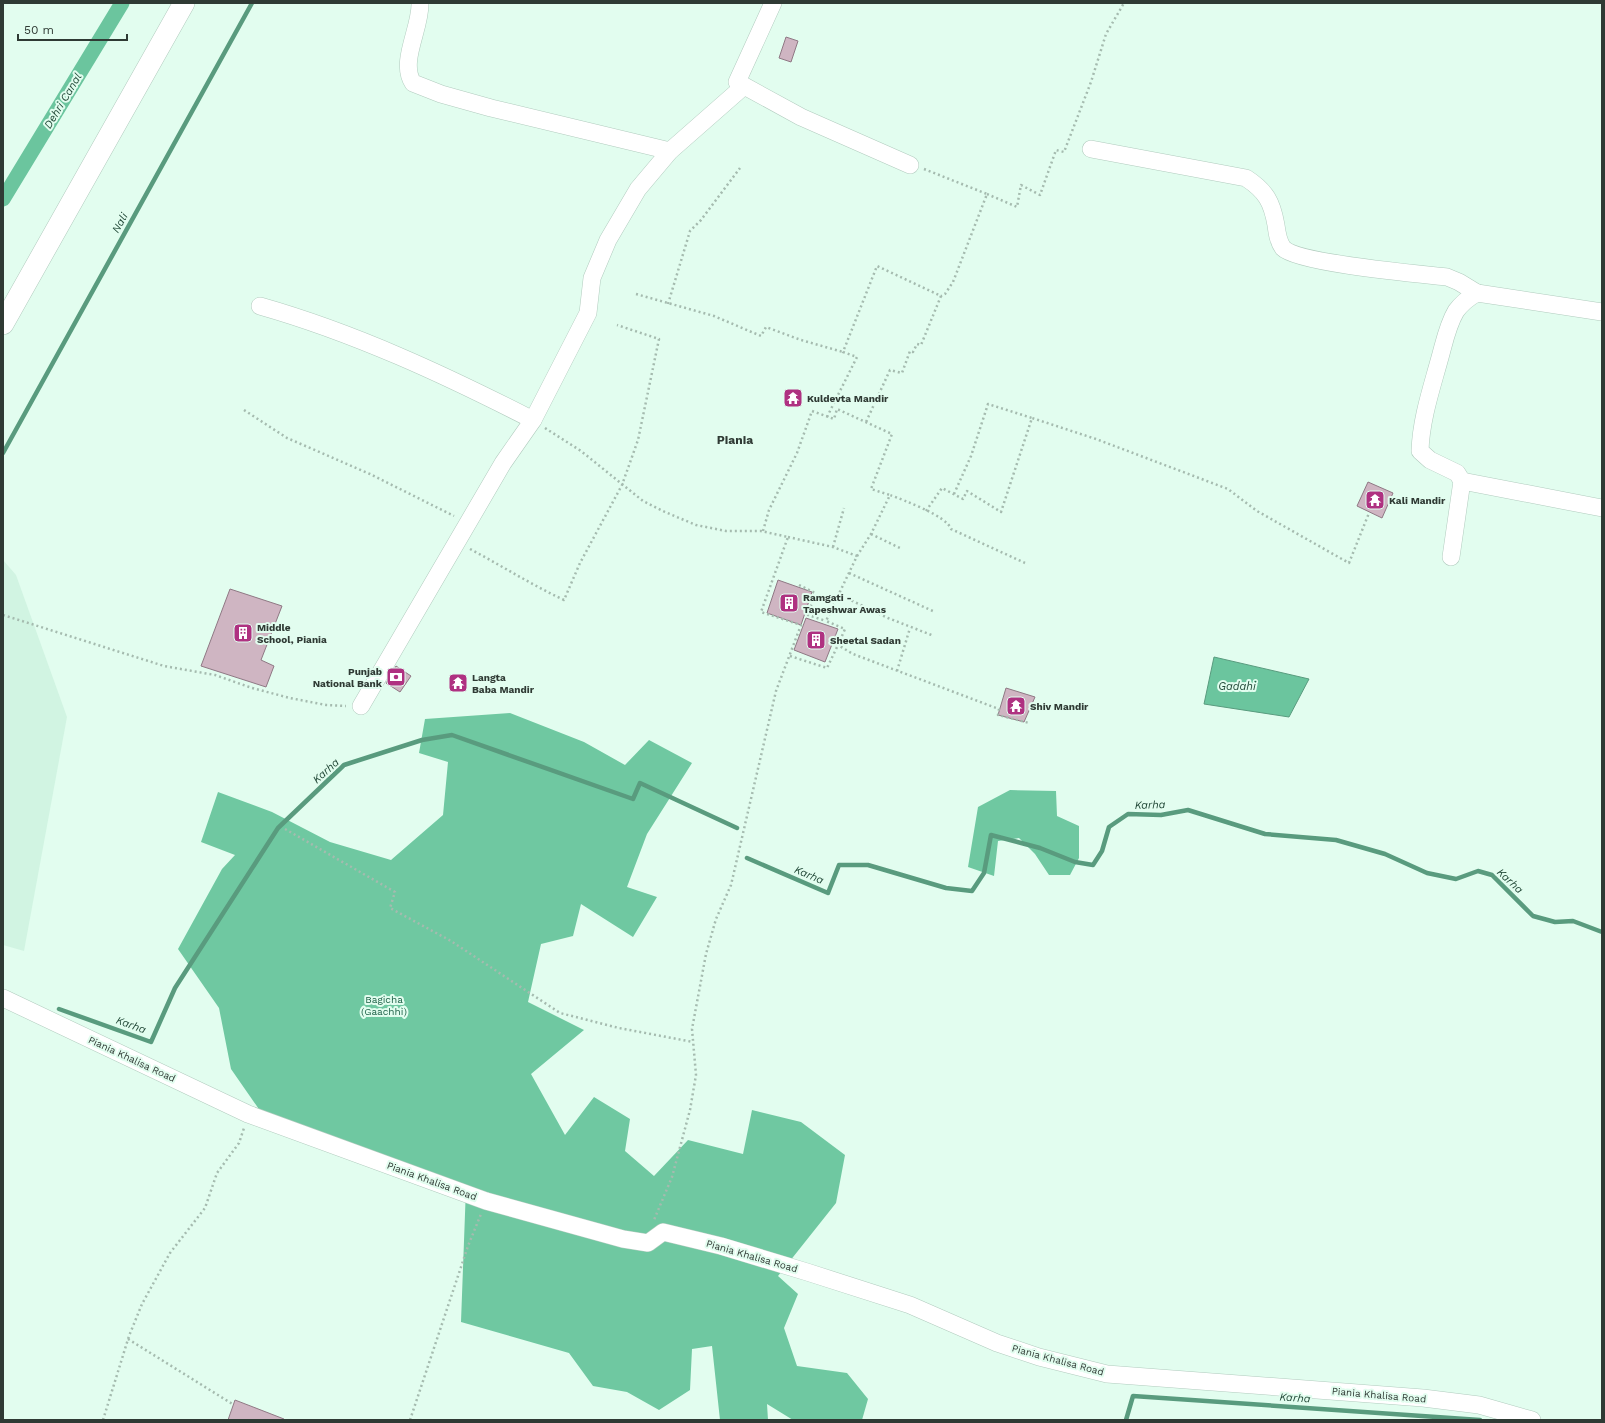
<svg xmlns="http://www.w3.org/2000/svg" width="1605" height="1423" font-family="'Work Sans',sans-serif">
<style>
.built{fill:#d1f4e2}
.forest{fill:#6fc8a1}
.water{fill:#6bc59e;stroke:#599b7e}
.lines{fill:none;stroke-linecap:round;stroke-linejoin:round}
.stream{stroke:#599b7e;stroke-width:4.5}
.canal{stroke:#6bc59e;stroke-width:15}
.building{fill:#cfb5c2;stroke:#8f7884}
.minor-casing{stroke:#b1cbbe;stroke-width:18}
.tertiary-casing{stroke:#b1cbbe;stroke-width:22}
.path{stroke:#a5bbaf;stroke-width:2.5;stroke-dasharray:2 3;stroke-linecap:butt}
.minor{stroke:#fff;stroke-width:17}
.tertiary{stroke:#fff;stroke-width:21}
.labels{text-anchor:middle;dominant-baseline:central;stroke-width:4;stroke-linejoin:round;paint-order:stroke}
.poi-label{font-size:10px;font-weight:bold;fill:#2f3a34;stroke:#e2fdef;text-anchor:start}
.park-label{font-size:10px;fill:#1b5f45;stroke:#e2fdef}
.street-label{font-size:10px;fill:#2f3a34;stroke:#e2fdef}
.water-label{font-size:11px;font-style:italic;fill:#204736;stroke:#e2fdef}
.quarter-label{font-size:12px;font-weight:bold;fill:#2f3a34;stroke:#e2fdef}
</style>
<rect width="100%" height="100%" fill="#e2fdef"/>
<path class="built" d="M 3,560 L 16,575 L 67,717 L 24,951 L 3,945 Z"/>
<g class="forest">
<path d="M 510,713 L 584,742 L 625,765 L 649,740 L 692,763 L 647,834 L 627,887 L 657,897 L 633,937 L 581,904 L 573,936 L 541,944 L 528,1002 L 584,1030 L 531,1074 L 565,1135 L 594,1097 L 630,1119 L 625,1151 L 654,1176 L 688,1140 L 743,1154 L 752,1110 L 801,1122 L 845,1155 L 836,1203 L 778,1276 L 798,1294 L 784,1328 L 797,1366 L 847,1373 L 868,1399 L 862,1420 L 793,1420 L 767,1404 L 768,1420 L 720,1420 L 712,1346 L 692,1349 L 690,1390 L 659,1410 L 627,1392 L 593,1386 L 569,1353 L 461,1322 L 466,1187 L 263,1115 L 231,1069 L 219,1008 L 178,949 L 222,869 L 235,855 L 201,842 L 218,792 L 272,812 L 330,842 L 391,860 L 443,815 L 448,762 L 419,753 L 425,719 Z"/>
<path d="M 1010,790 L 1056,791 L 1057,816 L 1079,826 L 1079,858 L 1070,875 L 1049,875 L 1035,854 L 1019,838 L 998,841 L 994,876 L 968,867 L 978,807 Z"/>
</g>
<path class="water" d="M 1214,657 L 1309,679 L 1289,717 L 1204,704 Z"/>
<g class="lines">
<g class="stream">
<path d="M 3,453 L 252,3"/>
<path d="M 747,858 L 828,893 L 839,865 L 868,865 L 946,888 L 972,891 L 984,873 L 991,835 L 1040,848 L 1075,862 L 1093,865 L 1102,851 L 1109,827 L 1128,814 L 1161,815 L 1188,810 L 1265,834 L 1336,840 L 1385,854 L 1427,873 L 1456,879 L 1478,871 L 1492,875 L 1533,916 L 1555,922 L 1573,921 L 1602,932"/>
<path d="M 59,1009 L 151,1042 L 175,988 L 278,828 L 344,765 L 422,740 L 452,735 L 633,799 L 640,783 L 737,828"/>
<path d="M 1126,1420 L 1133,1396 L 1480,1420"/>
</g>
<path class="canal" d="M 3,199 L 122,3"/>
</g>
<g class="building">
<path d="M 786,37 L 798,41 L 791,62 L 779,58 Z"/>
<path d="M 1368,482 L 1393,493 L 1382,518 L 1357,506 Z"/>
<path d="M 778,580 L 812,592 L 801,625 L 767,613 Z"/>
<path d="M 230,589 L 282,606 L 261,660 L 274,666 L 266,687 L 201,666 Z"/>
<path d="M 806,618 L 838,629 L 825,662 L 794,650 Z"/>
<path d="M 396,666 L 411,676 L 400,692 L 386,683 Z"/>
<path d="M 1006,688 L 1035,697 L 1024,722 L 998,715 Z"/>
<path d="M 235,1400 L 284,1419 L 284,1420 L 228,1420 Z"/>
</g>
<g class="lines">
<defs>
<g id="minor">
<path d="M 420,3 C 421,28 399,62 413,83 L 441,94 L 491,108 L 670,151"/>
<path d="M 773,3 L 737,82 L 801,117 L 910,165"/>
<path d="M 1091,149 L 1246,178 C 1266,191 1272,202 1276,225 C 1277,233 1278,241 1283,248 C 1297,263 1420,274 1447,277 L 1459,282 L 1477,293"/>
<path d="M 260,306 C 355,333 445,375 533,420"/>
<path d="M 1462,481 L 1602,508"/>
<path d="M 1451,557 L 1462,481 L 1457,473 L 1430,460 L 1420,451 C 1421,420 1431,390 1439,361 C 1444,344 1447,326 1456,311 C 1462,303 1468,298 1477,293 L 1602,312"/>
<path d="M 361,706 L 503,463 L 533,420 L 588,313 L 592,278 L 608,240 L 638,189 L 670,151 L 744,86"/>
<path d="M 3,998 L 248,1114 L 486,1201 L 623,1239 L 648,1243 L 663,1232 L 721,1246 L 807,1272 L 910,1305 L 997,1343 L 1039,1357 L 1107,1374 L 1423,1398 L 1479,1405 L 1532,1420"/>
</g>
<path id="tertiary" d="M 3,324 L 184,3"/>
</defs>
<use href="#minor" class="minor-casing"/>
<use href="#tertiary" class="tertiary-casing"/>
<g class="path">
<path d="M 924,169 L 987,194 L 953,282 L 945,294 L 941,296"/>
<path d="M 987,194 L 1017,207 L 1021,185 L 1040,195 L 1056,150 L 1064,152 L 1091,82 L 1106,34 L 1124,3"/>
<path d="M 636,294 L 714,316 L 761,336 L 766,327 L 801,340 L 843,352"/>
<path d="M 668,304 L 690,231 L 701,220 L 740,168"/>
<path d="M 244,410 L 287,438 L 370,474 L 454,516"/>
<path d="M 827,417 L 857,357 L 843,352 L 877,266 L 941,296 L 921,345 L 917,344 L 913,352 L 910,351 L 902,373 L 890,370 L 866,422"/>
<path d="M 545,428 L 581,451 L 643,501 L 665,512 L 696,525 L 726,531 L 761,531 L 788,537 L 761,612 L 801,625 L 776,691 L 731,885 L 716,919 L 706,954 L 692,1029 L 696,1075 L 690,1110 L 672,1177 L 654,1220"/>
<path d="M 954,494 L 971,456 L 988,404 L 1032,418"/>
<path d="M 926,511 L 942,488 L 963,499 L 967,491 L 1001,512 L 1032,418 L 1096,439 L 1228,489 L 1257,511 L 1349,563 L 1369,513"/>
<path d="M 763,531 L 769,510 L 797,453 L 812,411 L 834,419 L 837,409 L 892,434 L 871,489 L 890,495"/>
<path d="M 871,534 L 902,549"/>
<path d="M 788,537 L 833,547 L 857,556 L 826,621 L 845,629 L 838,645 L 853,654 L 999,709 L 998,715 L 1029,723"/>
<path d="M 833,547 L 844,508"/>
<path d="M 470,549 C 502,566 532,585 564,600 L 580,563 L 622,485 L 638,440 L 659,339 L 617,325"/>
<path d="M 857,556 L 871,534 L 890,495 C 903,500 947,516 951,529 L 1025,563"/>
<path d="M 849,573 L 935,612"/>
<path d="M 799,585 L 815,593 L 808,615 L 826,621"/>
<path d="M 838,594 L 888,618 L 934,636"/>
<path d="M 3,615 L 164,666 L 215,675 L 252,688 L 290,698 L 326,705 L 346,706"/>
<path d="M 790,656 L 827,668 L 838,645"/>
<path d="M 897,671 L 910,628"/>
<path d="M 285,829 L 395,892 L 390,908 L 451,941 L 560,1013 L 619,1028 L 693,1042"/>
<path d="M 128,1339 L 234,1405"/>
<path d="M 103,1420 L 129,1336 L 142,1304 L 170,1253 L 205,1208 L 217,1173 L 239,1143 L 244,1128"/>
<path d="M 410,1420 L 468,1246 L 481,1214"/>
</g>
<use href="#minor" class="minor"/>
<use href="#tertiary" class="tertiary"/>
</g>
<defs>
<symbol id="temple-square" viewBox="-11 -11 22 22"><rect x="-9" y="-9" width="18" height="18" rx="4" fill="#af3181" stroke="#e2fdef"/><path d="M0-6L5-2H3V0L6.5 2.5H4V6H1.5V3h-3V6H-4V2.5H-6.5L-3 0V-2H-5Z" fill="#fff"/></symbol>
<symbol id="building-square" viewBox="-11 -11 22 22"><rect x="-9" y="-9" width="18" height="18" rx="4" fill="#af3181" stroke="#e2fdef"/><path d="M-4-6H4V6H1V3H-1V6H-4ZM-2.5-4.3h1.7v1.8h-1.7ZM.8-4.3h1.7v1.8H.8ZM-2.5-1h1.7V.8h-1.7ZM.8-1h1.7V.8H.8Z" fill="#fff"/></symbol>
<symbol id="bank-square" viewBox="-11 -11 22 22"><rect x="-9" y="-9" width="18" height="18" rx="4" fill="#af3181" stroke="#e2fdef"/><path d="M-6-4H6V4H-6ZM0-2.3a2.3 2.3 0 1 0 0 4.6a2.3 2.3 0 1 0 0-4.6Z" fill="#fff"/></symbol>
</defs>
<g fill-rule="evenodd">
<use href="#temple-square" x="782" y="387" width="22" height="22"/>
<use href="#temple-square" x="1364" y="489" width="22" height="22"/>
<use href="#building-square" x="778" y="592" width="22" height="22"/>
<use href="#building-square" x="232" y="622" width="22" height="22"/>
<use href="#building-square" x="805" y="629" width="22" height="22"/>
<use href="#bank-square" x="385" y="666" width="22" height="22"/>
<use href="#temple-square" x="447" y="672" width="22" height="22"/>
<use href="#temple-square" x="1005" y="695" width="22" height="22"/>
</g>
<g class="labels">
<g class="poi-label">
<text x="807" y="398">Kuldevta Mandir</text>
<text x="1389" y="500">Kali Mandir</text>
<text x="803" y="597">Ramgati -<tspan x="803" dy="12">Tapeshwar Awas</tspan></text>
<text x="257" y="627">Middle<tspan x="257" dy="12">School, Piania</tspan></text>
<text x="830" y="640">Sheetal Sadan</text>
<text x="382" y="671" text-anchor="end">Punjab<tspan x="382" dy="12">National Bank</tspan></text>
<text x="472" y="677">Langta<tspan x="472" dy="12">Baba Mandir</tspan></text>
<text x="1030" y="706">Shiv Mandir</text>
</g>
<g class="park-label">
<text x="384" y="999">Bagicha<tspan x="384" dy="12">(Gaachhi)</tspan></text>
</g>
<g class="street-label">
<text transform="translate(132 1059) rotate(25)">Piania Khalisa Road</text>
<text transform="translate(432 1181) rotate(20)">Piania Khalisa Road</text>
<text transform="translate(752 1256) rotate(16)">Piania Khalisa Road</text>
<text transform="translate(1058 1360) rotate(15)">Piania Khalisa Road</text>
<text transform="translate(1379 1395) rotate(5)">Piania Khalisa Road</text>
</g>
<g class="water-label">
<text transform="translate(63 101) rotate(-59)">Dehri Canal</text>
<text transform="translate(120 223) rotate(-61)">Nali</text>
<text x="1237" y="686">Gadahi</text>
<text transform="translate(326 771) rotate(-42)">Karha</text>
<text transform="translate(1150 805) rotate(-2)">Karha</text>
<text transform="translate(809 875) rotate(23)">Karha</text>
<text transform="translate(1510 881) rotate(43)">Karha</text>
<text transform="translate(131 1025) rotate(20)">Karha</text>
<text transform="translate(1295 1398) rotate(4)">Karha</text>
</g>
<g class="quarter-label">
<text x="735" y="440">Piania</text>
</g>
</g>
<rect width="1605" height="1423" fill="none" stroke="#2f3a34" stroke-width="8"/>
<path d="M18 34v6h109v-6" fill="none" stroke="#2f3a34" stroke-width="2"/>
<text x="24" y="34" font-size="12" fill="#2f3a34" stroke="#e2fdef" stroke-width="3" paint-order="stroke">50 m</text>
</svg>
